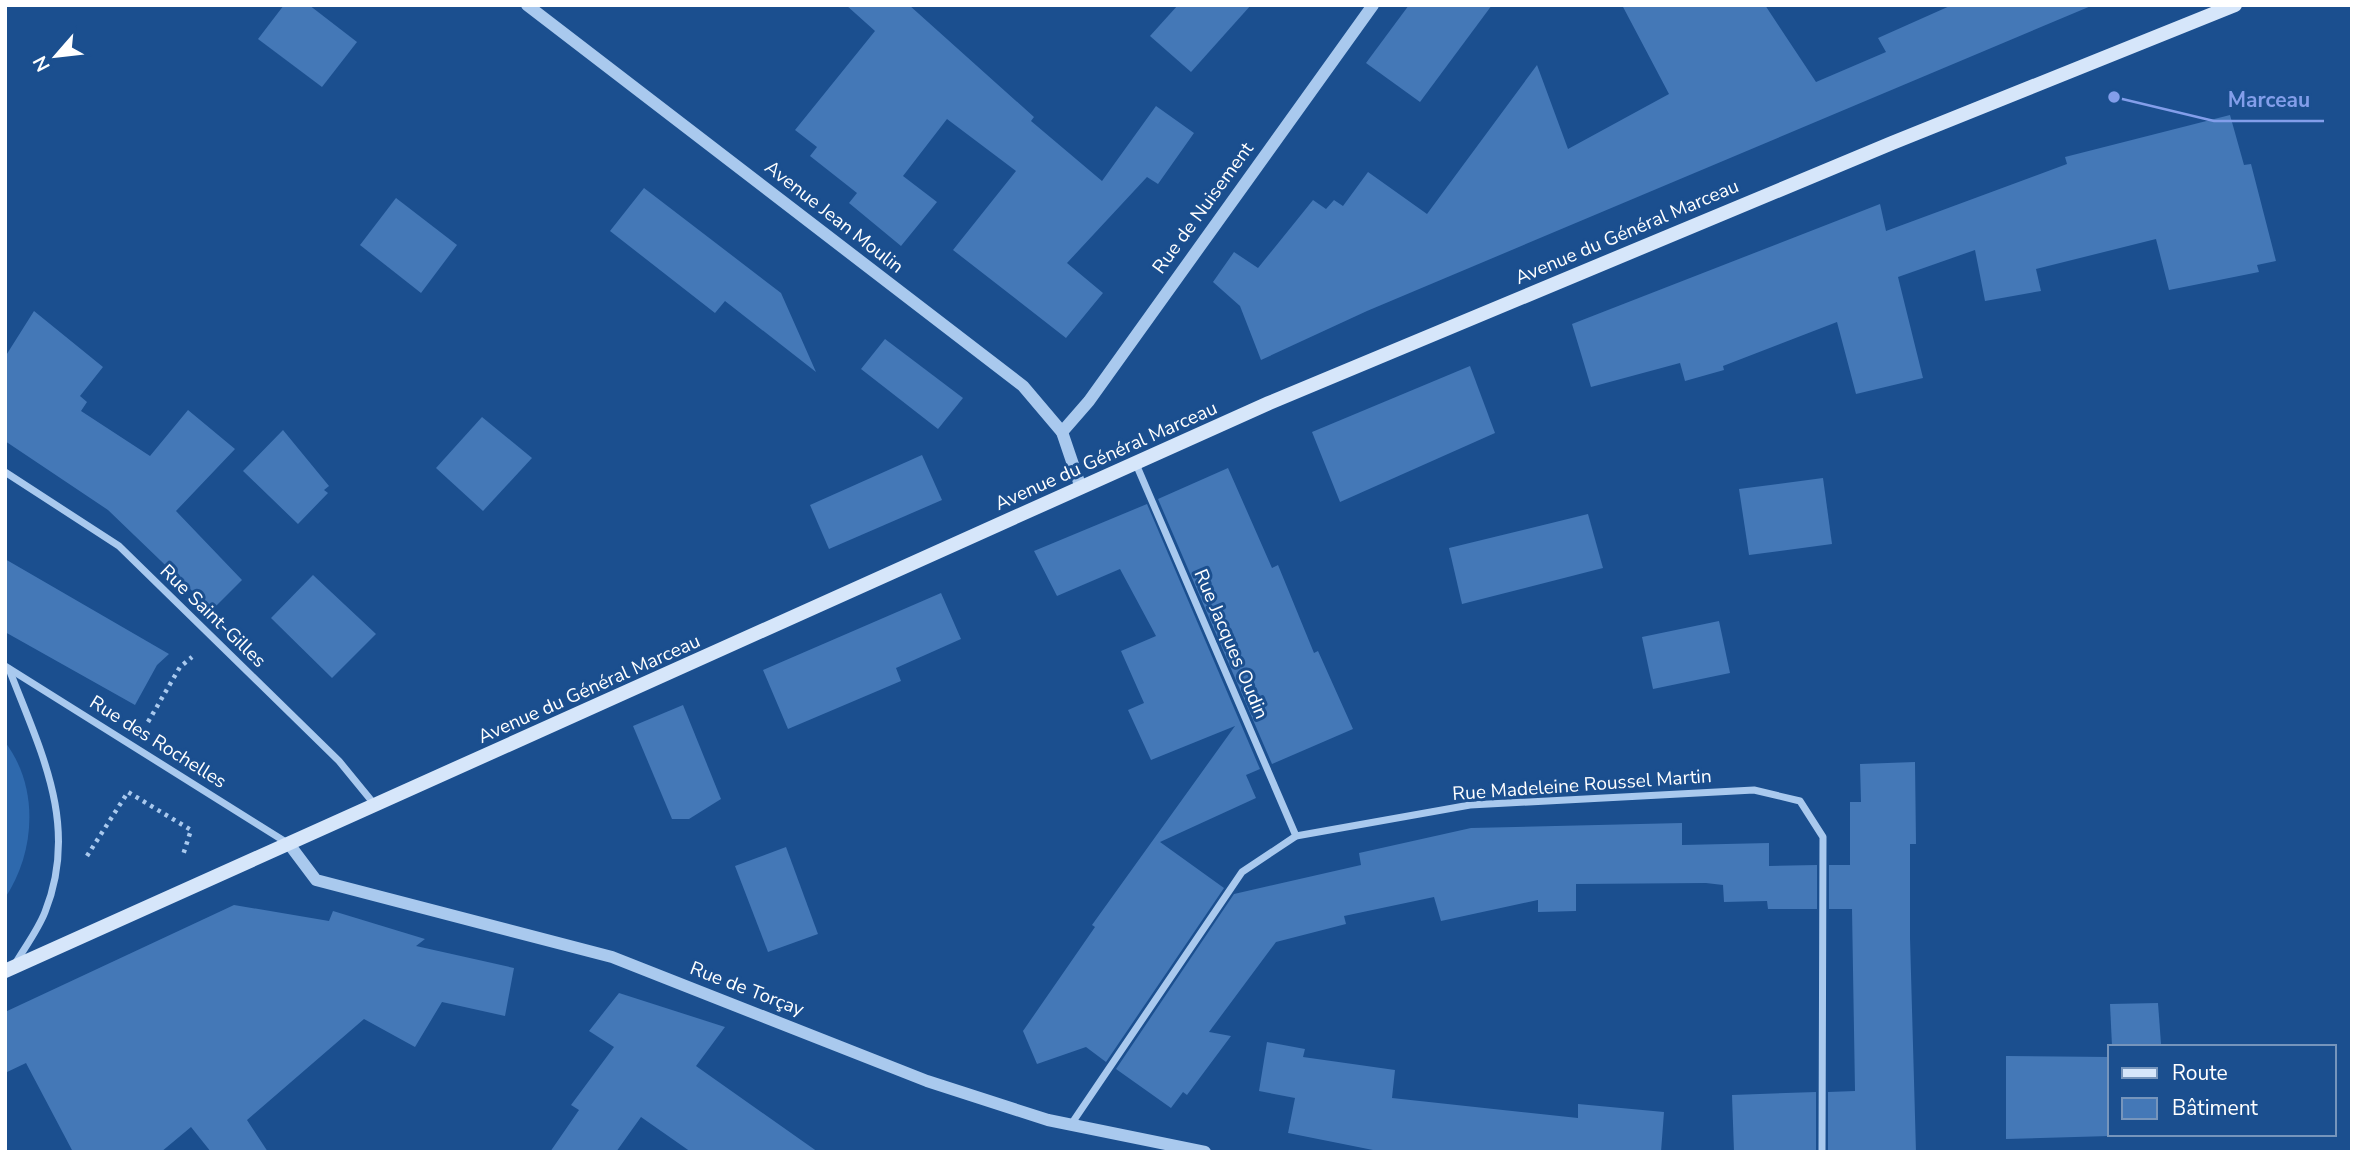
<svg xmlns="http://www.w3.org/2000/svg" width="2357" height="1157" font-family="'Nunito Sans',sans-serif">
<style>
.green{fill:#2e69ad}
.building{fill:#4478b7}
.lines{fill:none;stroke-linecap:round;stroke-linejoin:round}
.path{stroke:#a9c9ee;stroke-width:4.5;stroke-dasharray:3.5 5;stroke-linecap:butt}
.minor{stroke:#a9c9ee;stroke-width:7}
.tertiary{stroke:#a9c9ee;stroke-width:12}
.secondary{stroke:#d6e6fa;stroke-width:14}
.labels{text-anchor:middle;dominant-baseline:central;stroke-width:6;stroke-linejoin:round;paint-order:stroke}
.street-label{font-size:19px;fill:#fff;stroke:#1b4f8f}
.leader{fill:none;stroke:#839eea;stroke-width:2.5}
.callout-dot{fill:#839eea;stroke:#1b4f8f;stroke-width:2.5}
.callout-label{font-size:21px;text-anchor:middle;font-weight:bold;fill:#839eea;stroke:#1b4f8f;stroke-width:6;stroke-linejoin:round;paint-order:stroke}
</style>
<rect width="100%" height="100%" fill="#1b4f8f"/>
<path class="green" d="M 5,742 C 40,788 35,853 5,898 Z"/>
<g class="building">
<path d="M 284,5 L 309,5 L 357,42 L 322,87 L 258,39 Z"/>
<path d="M 846,5 L 909,5 L 1034,117 L 1031,121 L 1102,181 L 1156,106 L 1194,133 L 1158,184 L 1147,177 L 1067,263 L 1103,293 L 1066,338 L 953,250 L 1016,171 L 947,119 L 903,176 L 937,202 L 901,246 L 849,203 L 857,193 L 810,156 L 817,147 L 795,130 L 875,31 Z"/>
<path d="M 1178,5 L 1251,5 L 1191,72 L 1150,36 Z"/>
<path d="M 1409,5 L 1492,5 L 1420,102 L 1366,63 Z"/>
<path d="M 1622,5 L 1765,5 L 1816,82 L 1886,52 L 1878,38 L 1952,5 L 2091,6 L 1367,311 L 1261,360 L 1240,306 L 1213,282 L 1234,252 L 1258,268 L 1313,200 L 1326,209 L 1334,200 L 1343,206 L 1368,172 L 1427,214 L 1537,65 L 1568,149 L 1669,94 Z"/>
<path d="M 2230,115 L 2244,165 L 2251,164 L 2276,261 L 2257,265 L 2259,272 L 2169,290 L 2156,239 L 2036,269 L 2041,291 L 1985,301 L 1975,250 L 1898,277 L 1923,378 L 1856,394 L 1837,322 L 1723,366 L 1724,370 L 1685,381 L 1680,363 L 1591,387 L 1572,324 L 1880,204 L 1886,231 L 2067,164 L 2065,157 Z"/>
<path d="M 644,188 L 781,293 L 816,372 L 725,301 L 715,313 L 610,231 Z"/>
<path d="M 396,198 L 457,245 L 421,293 L 360,245 Z"/>
<path d="M 34,311 L 103,367 L 80,396 L 87,402 L 81,411 L 150,456 L 188,410 L 235,449 L 176,511 L 242,580 L 212,610 L 108,510 L 5,441 L 5,357 Z"/>
<path d="M 885,339 L 963,398 L 938,429 L 861,369 Z"/>
<path d="M 1470,366 L 1495,433 L 1340,502 L 1312,432 Z"/>
<path d="M 482,417 L 532,458 L 483,511 L 436,468 Z"/>
<path d="M 283,430 L 329,486 L 324,490 L 328,493 L 298,524 L 243,471 Z"/>
<path d="M 922,455 L 942,500 L 829,549 L 810,505 Z"/>
<path d="M 1228,468 L 1272,568 L 1278,565 L 1314,653 L 1318,651 L 1353,729 L 1272,764 L 1158,499 Z"/>
<path d="M 1823,478 L 1832,544 L 1749,555 L 1739,489 Z"/>
<path d="M 1147,504 L 1260,769 L 1246,775 L 1256,798 L 1160,842 L 1224,888 L 1106,1062 L 1086,1047 L 1037,1064 L 1023,1031 L 1095,927 L 1092,925 L 1235,726 L 1151,760 L 1128,710 L 1144,703 L 1121,651 L 1156,636 L 1120,569 L 1057,596 L 1034,551 Z"/>
<path d="M 1588,514 L 1603,568 L 1462,604 L 1449,548 Z"/>
<path d="M 5,559 L 169,654 L 157,665 L 135,705 L 5,632 Z"/>
<path d="M 313,575 L 376,634 L 332,678 L 271,618 Z"/>
<path d="M 941,593 L 961,639 L 896,668 L 901,681 L 788,729 L 763,670 Z"/>
<path d="M 1719,621 L 1730,673 L 1653,689 L 1642,637 Z"/>
<path d="M 683,705 L 721,799 L 689,819 L 672,819 L 633,726 Z"/>
<path d="M 1915,762 L 1916,844 L 1910,844 L 1910,938 L 1916,1152 L 1828,1152 L 1828,1092 L 1855,1091 L 1852,909 L 1829,909 L 1829,865 L 1850,865 L 1850,802 L 1861,802 L 1860,764 Z"/>
<path d="M 1682,823 L 1682,845 L 1769,843 L 1769,866 L 1817,865 L 1817,909 L 1768,909 L 1767,901 L 1724,902 L 1723,885 L 1706,883 L 1576,884 L 1576,911 L 1538,912 L 1538,900 L 1441,921 L 1434,897 L 1344,916 L 1346,924 L 1276,942 L 1209,1032 L 1231,1036 L 1187,1095 L 1183,1092 L 1171,1108 L 1116,1069 L 1234,894 L 1361,865 L 1359,853 L 1471,828 Z"/>
<path d="M 786,847 L 818,934 L 768,952 L 735,866 Z"/>
<path d="M 234,905 L 329,921 L 333,911 L 425,939 L 416,946 L 514,968 L 505,1016 L 442,1002 L 415,1047 L 364,1019 L 247,1120 L 268,1152 L 211,1152 L 191,1127 L 161,1152 L 73,1152 L 26,1063 L 5,1073 L 5,1012 Z"/>
<path d="M 619,993 L 725,1027 L 696,1066 L 818,1152 L 691,1152 L 641,1117 L 616,1152 L 550,1152 L 579,1110 L 571,1105 L 614,1047 L 589,1031 Z"/>
<path d="M 2158,1003 L 2161,1044 L 2112,1046 L 2110,1004 Z"/>
<path d="M 1267,1042 L 1305,1049 L 1303,1057 L 1395,1070 L 1392,1098 L 1578,1118 L 1578,1104 L 1664,1112 L 1661,1152 L 1383,1152 L 1288,1133 L 1295,1098 L 1259,1091 Z"/>
<path d="M 2006,1056 L 2110,1057 L 2110,1136 L 2006,1139 Z"/>
<path d="M 1816,1092 L 1816,1152 L 1734,1152 L 1732,1095 Z"/>
</g>
<g class="lines">
<g class="path">
<path d="M 148,722 L 180,667 L 192,657"/>
<path d="M 87,856 L 128,792 L 191,830 L 183,855"/>
</g>
<g class="minor">
<path d="M 1136,464 L 1296,836"/>
<path d="M 5,472 L 119,546 L 339,761 L 375,805"/>
<path d="M 5,666 L 289,844"/>
<path d="M 9,669 C 40,750 80,825 45,912 C 38,930 25,947 15,964"/>
<path d="M 1070,1126 L 1242,872 L 1296,836 L 1470,805 L 1754,790 L 1800,801 L 1823,837 L 1822,1152"/>
</g>
<g class="tertiary">
<path d="M 527,5 L 1023,386 L 1062,432 L 1081,488"/>
<path d="M 1062,432 L 1089,401 L 1373,5"/>
<path d="M 289,844 L 316,880 L 612,957 L 927,1081 L 1048,1120 L 1205,1152"/>
</g>
<path class="secondary" d="M 5,971 L 1269,403 L 1892,143 L 2235,5"/>
</g>
<g class="labels">
<g class="street-label">
<text transform="translate(1203 208) rotate(-54)">Rue de Nuisement</text>
<text transform="translate(834 217) rotate(38)">Avenue Jean Moulin</text>
<text transform="translate(1627 232) rotate(-23)">Avenue du Général Marceau</text>
<text transform="translate(1106 456) rotate(-24)">Avenue du Général Marceau</text>
<text transform="translate(213 616) rotate(44)">Rue Saint-Gilles</text>
<text transform="translate(1231 644) rotate(67)">Rue Jacques Oudin</text>
<text transform="translate(589 689) rotate(-24)">Avenue du Général Marceau</text>
<text transform="translate(158 742) rotate(32)">Rue des Rochelles</text>
<text transform="translate(1582 785) rotate(-4)">Rue Madeleine Roussel Martin</text>
<text transform="translate(747 989) rotate(21)">Rue de Torçay</text>
</g>
</g>
<path class="leader" d="M2114 97L2214 121H2324"/>
<circle class="callout-dot" cx="2114" cy="97" r="7"/>
<g class="callout-label">
<text x="2269" y="107">Marceau</text>
</g>
<rect width="2357" height="1157" fill="none" stroke="#ffffff" stroke-width="14"/>
<rect x="2108" y="1045" width="228" height="91" fill="#1b4f8f" stroke="#7695bc" stroke-width="2"/>
<rect x="2122" y="1068" width="35" height="10" fill="#d6e6fa" stroke="#7695bc" stroke-width="2"/>
<text x="2172" y="1080" font-size="21" fill="#ffffff">Route</text>
<rect x="2122" y="1098" width="35" height="21" fill="#4478b7" stroke="#7695bc" stroke-width="2"/>
<text x="2172" y="1115" font-size="21" fill="#ffffff">Bâtiment</text>
<g transform="translate(56 56) rotate(242)" stroke="#1b4f8f" stroke-width="5" paint-order="stroke">
<path d="M0-5L12 26L0 18L-12 26Z" fill="#ffffff"/>
<text y="-10" font-size="19" font-weight="bold" text-anchor="middle" fill="#ffffff">N</text>
</g>
</svg>
